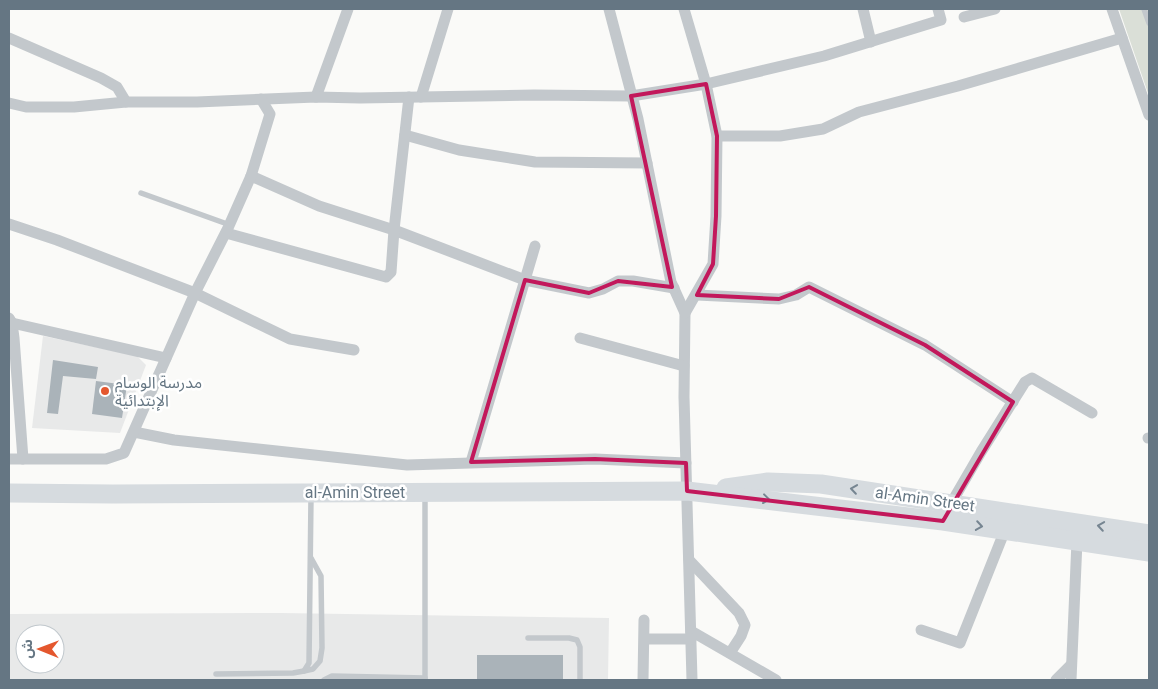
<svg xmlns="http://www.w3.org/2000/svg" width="1158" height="689" font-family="Roboto,'Noto Sans Arabic',sans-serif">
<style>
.built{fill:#e8e9e9;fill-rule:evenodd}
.green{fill:#dadfd7}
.building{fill:#aab3b9}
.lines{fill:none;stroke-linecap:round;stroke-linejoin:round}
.service{stroke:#c3c8cc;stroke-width:5.5}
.minor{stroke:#c3c8cc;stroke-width:11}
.primary{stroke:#d6dbdf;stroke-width:19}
.oneway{stroke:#768591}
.marked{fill:none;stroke:#c2185b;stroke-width:4;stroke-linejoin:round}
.poi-dot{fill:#e4572e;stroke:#fff;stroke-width:2}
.labels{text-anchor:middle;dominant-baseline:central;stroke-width:5;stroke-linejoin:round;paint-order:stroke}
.poi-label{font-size:16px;fill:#657683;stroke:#fff;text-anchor:start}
.street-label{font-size:16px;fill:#657683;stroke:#fff}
</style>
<rect width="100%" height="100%" fill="#fafaf8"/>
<g class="built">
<path d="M 43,336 L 137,356 L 146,365 L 120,433 L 32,428 Z"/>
<path d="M 281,613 L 609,618 L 608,680 L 9,680 L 9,614 ZM 25,634 L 55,634 L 55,664 L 25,664 Z"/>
</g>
<path class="green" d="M 1119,9 L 1149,9 L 1149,96 Z"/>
<g class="building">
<path d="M 53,360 L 98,367 L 96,379 L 63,376 L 58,414 L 47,413 Z"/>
<path d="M 96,381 L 127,385 L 122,418 L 92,414 Z"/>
<rect x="477" y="655" width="86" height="25"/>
</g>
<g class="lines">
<g class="service">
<path d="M 1144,9 L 1149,23"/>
<path d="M 141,193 L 230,225"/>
<path d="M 528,638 L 569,638 L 577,640 L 580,647 L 580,680"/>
<path d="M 304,671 L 313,669 L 320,661 L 322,648 L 321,576 L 311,558"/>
<path d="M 216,674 L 293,673 L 304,671 L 309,663 L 311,497"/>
<path d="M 324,680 L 332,676 L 425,678"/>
<path d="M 425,680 L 425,494"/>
</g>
<g class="minor">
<path d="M 609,9 L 638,119 L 671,282 L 685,313 L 684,397 L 692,680"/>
<path d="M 684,9 L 706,84 L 717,136 L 716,216 L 713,264 L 685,313"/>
<path d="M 863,9 L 871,42"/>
<path d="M 1112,9 L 1149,115"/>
<path d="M 964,17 L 995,9"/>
<path d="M 9,38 L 101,78 L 117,87 L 126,102"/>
<path d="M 316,97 L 348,9"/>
<path d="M 421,97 L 448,9"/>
<path d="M 9,103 L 26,107 L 74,107 L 126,102 L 197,102 L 316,97 L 360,98 L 534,95 L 631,96 L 706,84 L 824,56 L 941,20 L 938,9"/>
<path d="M 405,135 L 459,150 L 535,162 L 647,163"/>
<path d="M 717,136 L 780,136 L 823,129 L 859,112 L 958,86 L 1122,38"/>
<path d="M 251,176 L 319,206 L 394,230 L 525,280 L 589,293 L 603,289 L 618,281 L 633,281 L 674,288"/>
<path d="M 9,224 L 57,240 L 195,293 L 290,339 L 354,350"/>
<path d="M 226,233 L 386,277 L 391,272 L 394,230 L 409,97"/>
<path d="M 697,295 L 779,299 L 796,295 L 809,287 L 925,345 L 1013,402"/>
<path d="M 9,318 L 12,323 L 14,338 L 23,459"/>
<path d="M 12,323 L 166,358"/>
<path d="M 580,338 L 684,366"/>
<path d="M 134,432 L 174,440 L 407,465 L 595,459 L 686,463"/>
<path d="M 1148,438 L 1149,438"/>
<path d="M 9,459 L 106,459 L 124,453 L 195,293 L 228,228 L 251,176 L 270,114 L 261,99"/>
<path d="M 471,462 L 535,246"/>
<path d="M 949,507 L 981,452 L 1025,382 L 1032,378 L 1092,413"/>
<path d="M 689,560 L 739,613 L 745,625 L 741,636 L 730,653"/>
<path d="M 921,630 L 960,643 L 1005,530"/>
<path d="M 691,631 L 776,680"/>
<path d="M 645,639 L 691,639"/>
<path d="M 643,680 L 644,620"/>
<path d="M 1056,680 L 1071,665"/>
<path d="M 1071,680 L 1077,541"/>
</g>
<g class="primary">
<path d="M 726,488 L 768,482 L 821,484 L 1149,534"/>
<path d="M 9,493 L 113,494 L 687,491 L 943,521 L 1149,552"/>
</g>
</g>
<defs><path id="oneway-chevron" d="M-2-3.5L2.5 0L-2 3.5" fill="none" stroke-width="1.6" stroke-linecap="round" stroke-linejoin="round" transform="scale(1.25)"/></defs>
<g class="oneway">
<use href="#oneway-chevron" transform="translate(854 489) rotate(-172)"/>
<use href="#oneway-chevron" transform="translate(766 499) rotate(7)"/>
<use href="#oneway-chevron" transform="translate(979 526) rotate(9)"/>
<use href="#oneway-chevron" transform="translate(1101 526) rotate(-171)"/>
</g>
<path class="marked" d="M 706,84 L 717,136 L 716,216 L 713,264 L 697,295 L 779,299 L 809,287 L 925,345 L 1013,402 L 943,521 L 687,491 L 686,463 L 595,459 L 471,462 L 525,280 L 589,293 L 618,281 L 672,287 L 631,96 Z"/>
<circle class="poi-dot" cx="105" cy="391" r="5"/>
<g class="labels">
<g class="poi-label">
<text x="115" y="382">مدرسة الوسام<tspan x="115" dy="18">الإبتدائية</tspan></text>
</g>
<g class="street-label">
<text x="355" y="492">al-Amin Street</text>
<text transform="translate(925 499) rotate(8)">al-Amin Street</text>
</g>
</g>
<rect width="1158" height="689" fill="none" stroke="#657683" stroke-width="20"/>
<g transform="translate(40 649) rotate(271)"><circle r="24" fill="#ffffff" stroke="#c1c8cd"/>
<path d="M0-4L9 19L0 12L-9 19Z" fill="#e4572e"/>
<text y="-8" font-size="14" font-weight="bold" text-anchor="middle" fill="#657683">ش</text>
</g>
</svg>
